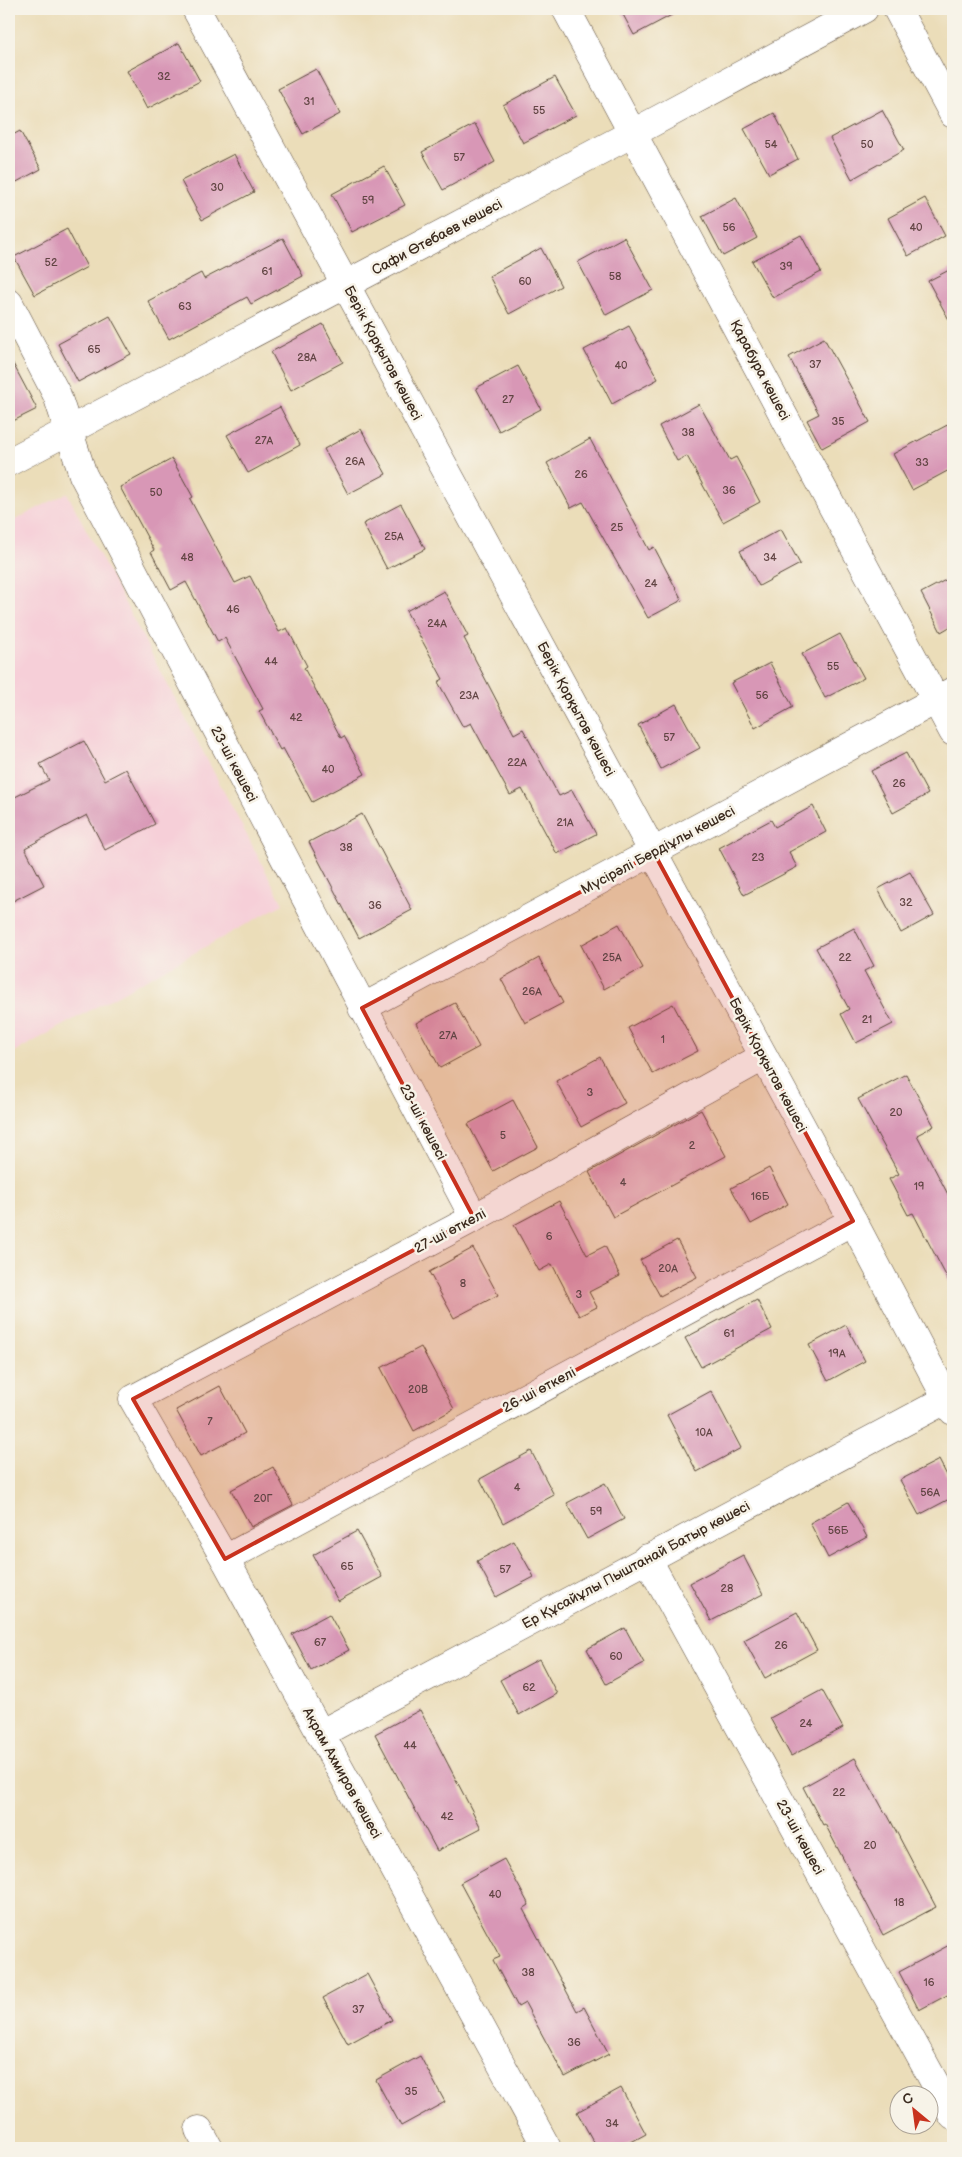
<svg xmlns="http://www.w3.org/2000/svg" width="962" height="2157" font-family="'Balsamiq Sans',sans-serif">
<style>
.built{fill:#f6cfd8}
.building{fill:#d897b6}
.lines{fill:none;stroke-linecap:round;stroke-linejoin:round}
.minor-casing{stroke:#554535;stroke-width:29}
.minor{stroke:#fff;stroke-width:28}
.marked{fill:#c8321e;fill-opacity:0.2;stroke:#c8321e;stroke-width:4;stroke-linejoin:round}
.labels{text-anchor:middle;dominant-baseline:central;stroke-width:5;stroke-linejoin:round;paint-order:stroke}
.number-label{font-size:11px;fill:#624544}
.street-label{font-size:14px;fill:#3b2a1e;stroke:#f7f3e8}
</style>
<rect width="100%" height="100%" fill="#f7f3e8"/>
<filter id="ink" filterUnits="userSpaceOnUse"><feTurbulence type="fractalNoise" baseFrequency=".02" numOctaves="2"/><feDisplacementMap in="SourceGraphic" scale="10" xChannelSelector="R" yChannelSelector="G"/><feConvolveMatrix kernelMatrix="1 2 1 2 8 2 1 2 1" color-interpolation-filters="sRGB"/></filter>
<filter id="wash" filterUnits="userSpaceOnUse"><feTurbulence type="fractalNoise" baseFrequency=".0096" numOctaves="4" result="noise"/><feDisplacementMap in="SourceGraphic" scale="20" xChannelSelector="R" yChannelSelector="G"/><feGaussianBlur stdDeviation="1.12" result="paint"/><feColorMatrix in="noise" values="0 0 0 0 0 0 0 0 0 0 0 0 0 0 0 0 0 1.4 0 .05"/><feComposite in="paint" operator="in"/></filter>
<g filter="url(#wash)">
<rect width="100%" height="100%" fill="#ebddb9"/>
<path class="built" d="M 67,493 L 283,904 L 9,1055 L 9,523 Z"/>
<g id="blocks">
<g class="building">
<path d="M 620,9 L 683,9 L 634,35 Z"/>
<path d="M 179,43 L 200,81 L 147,109 L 127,71 Z"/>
<path d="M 316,69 L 340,114 L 303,134 L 278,89 Z"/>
<path d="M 555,77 L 576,115 L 523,143 L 503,105 Z"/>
<path d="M 882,110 L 904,150 L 852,179 L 830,138 Z"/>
<path d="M 774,113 L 798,159 L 769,174 L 744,129 Z"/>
<path d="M 475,124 L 495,162 L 443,190 L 422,152 Z"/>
<path d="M 20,131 L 41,169 L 9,186 L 9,137 Z"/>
<path d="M 234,154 L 254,192 L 202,220 L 181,181 Z"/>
<path d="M 384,166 L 405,205 L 352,232 L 332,194 Z"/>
<path d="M 736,198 L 757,238 L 723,256 L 702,216 Z"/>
<path d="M 925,198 L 945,236 L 908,256 L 888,218 Z"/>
<path d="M 67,229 L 87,267 L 35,295 L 14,257 Z"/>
<path d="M 801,235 L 821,272 L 773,298 L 752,261 Z"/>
<path d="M 624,237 L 653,290 L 606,315 L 578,262 Z"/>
<path d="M 283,238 L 303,276 L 251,304 L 247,297 L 169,339 L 148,301 L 201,273 L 204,279 Z"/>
<path d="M 541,248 L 561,286 L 509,314 L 489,276 Z"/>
<path d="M 953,268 L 953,327 L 928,281 Z"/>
<path d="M 110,316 L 131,354 L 78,382 L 58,344 Z"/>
<path d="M 323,324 L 343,362 L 291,390 L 271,352 Z"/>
<path d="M 629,326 L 658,379 L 612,404 L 584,350 Z"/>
<path d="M 824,338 L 870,422 L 822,448 L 807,420 L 819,414 L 789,357 Z"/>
<path d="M 9,356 L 37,409 L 9,423 Z"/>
<path d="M 518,366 L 541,409 L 499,431 L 476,388 Z"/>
<path d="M 699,404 L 730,460 L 736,457 L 760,502 L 723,522 L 687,456 L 677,461 L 659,426 Z"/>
<path d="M 280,407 L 300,445 L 248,473 L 227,435 Z"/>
<path d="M 953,422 L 953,468 L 912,490 L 893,454 Z"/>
<path d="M 361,429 L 386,474 L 348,494 L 324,449 Z"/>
<path d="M 590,439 L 649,550 L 654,547 L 682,600 L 648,618 L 583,502 L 571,508 L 547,463 Z"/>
<path d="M 172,459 L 193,497 L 190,499 L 235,583 L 250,576 L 279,632 L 287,628 L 307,666 L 304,668 L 341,738 L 344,736 L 365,774 L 312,802 L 283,748 L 280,750 L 259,711 L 263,709 L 225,638 L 218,642 L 186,582 L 171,590 L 151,552 L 154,550 L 120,487 Z"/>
<path d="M 401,504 L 425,549 L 387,569 L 363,524 Z"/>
<path d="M 781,529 L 800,564 L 759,586 L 740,551 Z"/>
<path d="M 953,576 L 953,625 L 941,632 L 921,593 Z"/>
<path d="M 444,591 L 468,636 L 464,638 L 514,734 L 523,729 L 559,796 L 572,790 L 596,834 L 557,854 L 522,789 L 510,795 L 471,723 L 463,727 L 438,682 L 443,679 L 406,611 Z"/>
<path d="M 840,634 L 864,678 L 825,698 L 802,654 Z"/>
<path d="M 770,663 L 793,707 L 755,728 L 731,683 Z"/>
<path d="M 676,704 L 700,748 L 661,769 L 638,725 Z"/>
<path d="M 84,741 L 105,780 L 126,769 L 155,824 L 105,850 L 87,815 L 25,848 L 44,885 L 9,903 L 9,800 L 49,780 L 40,764 Z"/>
<path d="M 906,753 L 928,794 L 893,813 L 871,771 Z"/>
<path d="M 813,806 L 826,832 L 789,852 L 797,867 L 744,895 L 719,848 L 771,820 L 775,827 Z"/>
<path d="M 362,814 L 412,910 L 359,938 L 309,842 Z"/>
<path d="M 910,872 L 934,915 L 901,933 L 878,889 Z"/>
<path d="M 619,924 L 643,968 L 604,989 L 581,945 Z"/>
<path d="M 854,928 L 874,966 L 864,971 L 893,1024 L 856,1043 L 841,1014 L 849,1009 L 816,948 Z"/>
<path d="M 539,958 L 563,1003 L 525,1023 L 501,979 Z"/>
<path d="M 455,1003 L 479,1047 L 440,1068 L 416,1023 Z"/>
<path d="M 673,1004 L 698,1051 L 653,1074 L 628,1028 Z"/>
<path d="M 600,1057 L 625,1103 L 581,1127 L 556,1081 Z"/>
<path d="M 906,1074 L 934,1126 L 917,1135 L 953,1204 L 953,1289 L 913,1213 L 908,1215 L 889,1179 L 899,1174 L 858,1099 Z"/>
<path d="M 513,1100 L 538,1147 L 493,1171 L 468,1124 Z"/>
<path d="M 701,1110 L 726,1156 L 613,1217 L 589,1172 Z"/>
<path d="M 769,1168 L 788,1204 L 751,1224 L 731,1188 Z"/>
<path d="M 559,1201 L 587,1255 L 605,1246 L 620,1276 L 589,1292 L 597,1307 L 579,1316 L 552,1264 L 539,1271 L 514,1225 Z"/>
<path d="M 677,1240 L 697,1277 L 660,1296 L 640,1260 Z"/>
<path d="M 473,1248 L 498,1295 L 454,1318 L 429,1272 Z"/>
<path d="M 757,1300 L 772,1329 L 701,1367 L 685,1338 Z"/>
<path d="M 846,1325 L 865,1361 L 828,1381 L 809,1345 Z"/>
<path d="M 421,1347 L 454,1409 L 414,1431 L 381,1368 Z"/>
<path d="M 220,1386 L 245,1433 L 201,1456 L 176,1410 Z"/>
<path d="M 711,1391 L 741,1448 L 697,1472 L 667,1415 Z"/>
<path d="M 531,1451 L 554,1495 L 503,1523 L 480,1479 Z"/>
<path d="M 939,1460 L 953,1487 L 953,1497 L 919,1515 L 900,1480 Z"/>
<path d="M 273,1467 L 293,1505 L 251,1527 L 231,1490 Z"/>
<path d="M 605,1483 L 624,1519 L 587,1539 L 567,1503 Z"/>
<path d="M 848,1502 L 867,1537 L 828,1558 L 810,1523 Z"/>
<path d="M 357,1531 L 382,1577 L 338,1601 L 313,1555 Z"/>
<path d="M 514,1541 L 534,1577 L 496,1597 L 477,1561 Z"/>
<path d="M 743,1555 L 763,1594 L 711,1621 L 690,1583 Z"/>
<path d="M 797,1612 L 817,1650 L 765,1678 L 744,1640 Z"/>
<path d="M 329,1614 L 349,1650 L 311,1670 L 292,1634 Z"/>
<path d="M 625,1628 L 644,1663 L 606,1684 L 587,1649 Z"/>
<path d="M 539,1659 L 557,1694 L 519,1715 L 500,1680 Z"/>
<path d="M 822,1690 L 843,1728 L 791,1756 L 770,1718 Z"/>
<path d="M 420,1710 L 481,1828 L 437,1851 L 375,1734 Z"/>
<path d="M 855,1758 L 885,1813 L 886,1812 L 936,1907 L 883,1935 L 825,1824 L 823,1825 L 803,1787 Z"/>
<path d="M 504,1859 L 529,1905 L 523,1909 L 577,2011 L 584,2007 L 609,2054 L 565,2077 L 525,2003 L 518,2007 L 493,1960 L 500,1957 L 460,1883 Z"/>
<path d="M 953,1943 L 953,1992 L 919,2010 L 899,1972 Z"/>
<path d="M 367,1974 L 392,2020 L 348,2044 L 323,1998 Z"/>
<path d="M 420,2056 L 445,2102 L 401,2126 L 376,2080 Z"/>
<path d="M 621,2088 L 646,2134 L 620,2148 L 597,2148 L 577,2112 Z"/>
</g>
</g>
</g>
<g filter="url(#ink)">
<use href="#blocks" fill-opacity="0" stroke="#554535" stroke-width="1"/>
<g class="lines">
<defs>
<g id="minor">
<path d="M 196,9 L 853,1221 L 953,1411"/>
<path d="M 566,9 L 953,732"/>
<path d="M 897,9 L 953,114"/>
<path d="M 9,303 L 57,395 L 83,475 L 474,1218"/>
<path d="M 9,462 L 633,133 L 864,9"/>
<path d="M 362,1008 L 953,691"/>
<path d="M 647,1558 L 953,2116"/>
<path d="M 225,1559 L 853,1221"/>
<path d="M 320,1734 L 953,1396"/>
<path d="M 199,2130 L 209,2148"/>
<path d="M 547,2148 L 225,1559 L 133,1399 L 474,1218 L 763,1057"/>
</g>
</defs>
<use href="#minor" class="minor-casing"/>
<use href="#minor" class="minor"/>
</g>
</g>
<path class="marked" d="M 654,853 L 853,1221 L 225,1559 L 133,1399 L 474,1218 L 362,1008 Z"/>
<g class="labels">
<g class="number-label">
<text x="164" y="76">32</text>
<text x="309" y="101">31</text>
<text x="539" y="110">55</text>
<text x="771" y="144">54</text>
<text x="867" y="144">50</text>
<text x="459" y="157">57</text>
<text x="217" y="187">30</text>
<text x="368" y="200">59</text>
<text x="729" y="227">56</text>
<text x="916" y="227">40</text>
<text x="51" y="262">52</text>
<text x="786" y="266">39</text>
<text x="267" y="271">61</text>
<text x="615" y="276">58</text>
<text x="525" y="281">60</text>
<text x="185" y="306">63</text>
<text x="94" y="349">65</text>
<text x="307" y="357">28А</text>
<text x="815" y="364">37</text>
<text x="621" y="365">40</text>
<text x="508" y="399">27</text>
<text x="838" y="421">35</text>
<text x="688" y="432">38</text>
<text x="264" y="440">27А</text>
<text x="355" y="461">26А</text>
<text x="922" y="462">33</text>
<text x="581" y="474">26</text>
<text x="729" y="490">36</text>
<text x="156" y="492">50</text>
<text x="617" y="527">25</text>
<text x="394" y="536">25А</text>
<text x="187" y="557">48</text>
<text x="770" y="557">34</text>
<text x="651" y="583">24</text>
<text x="233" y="609">46</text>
<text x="437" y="623">24А</text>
<text x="271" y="661">44</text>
<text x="833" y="666">55</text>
<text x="469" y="695">23А</text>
<text x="762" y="695">56</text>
<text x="296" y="717">42</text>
<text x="669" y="737">57</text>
<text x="517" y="762">22А</text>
<text x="328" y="769">40</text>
<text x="899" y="783">26</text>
<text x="565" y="822">21А</text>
<text x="346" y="847">38</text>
<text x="758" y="857">23</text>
<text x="906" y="902">32</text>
<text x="375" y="905">36</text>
<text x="612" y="957">25А</text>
<text x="845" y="957">22</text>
<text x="532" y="991">26А</text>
<text x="867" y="1019">21</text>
<text x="448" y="1035">27А</text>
<text x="663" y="1039">1</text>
<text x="590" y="1092">3</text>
<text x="896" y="1112">20</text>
<text x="503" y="1135">5</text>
<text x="692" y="1145">2</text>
<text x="623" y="1182">4</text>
<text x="919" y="1186">19</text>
<text x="760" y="1196">16Б</text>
<text x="549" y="1236">6</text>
<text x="668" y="1268">20А</text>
<text x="463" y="1283">8</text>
<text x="579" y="1294">3</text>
<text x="729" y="1333">61</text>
<text x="837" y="1353">19А</text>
<text x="418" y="1389">20В</text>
<text x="210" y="1421">7</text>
<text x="704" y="1432">10А</text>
<text x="517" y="1487">4</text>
<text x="930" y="1492">56А</text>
<text x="263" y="1498">20Г</text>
<text x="596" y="1511">59</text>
<text x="838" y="1530">56Б</text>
<text x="347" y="1566">65</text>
<text x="505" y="1569">57</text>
<text x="727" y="1588">28</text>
<text x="320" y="1642">67</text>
<text x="781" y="1645">26</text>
<text x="616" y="1656">60</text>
<text x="529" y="1687">62</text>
<text x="806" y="1723">24</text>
<text x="410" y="1745">44</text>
<text x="839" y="1792">22</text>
<text x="447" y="1816">42</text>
<text x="870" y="1845">20</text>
<text x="495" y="1894">40</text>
<text x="899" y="1902">18</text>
<text x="528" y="1972">38</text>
<text x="929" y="1982">16</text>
<text x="358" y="2009">37</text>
<text x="574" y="2042">36</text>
<text x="411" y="2091">35</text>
<text x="612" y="2123">34</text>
</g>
<g class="street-label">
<text transform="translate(437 237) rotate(-28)">Сафи Өтебаев көшесі</text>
<text transform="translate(383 353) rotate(62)">Берік Қорқытов көшесі</text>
<text transform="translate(760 370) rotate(62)">Қарабура көшесі</text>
<text transform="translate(576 709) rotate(62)">Берік Қорқытов көшесі</text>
<text transform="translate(234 764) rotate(62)">23-шi көшесi</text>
<text transform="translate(658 850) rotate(-28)">Мүсірәлі Бердіұлы көшесі</text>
<text transform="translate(768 1065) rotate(62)">Берік Қорқытов көшесі</text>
<text transform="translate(423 1122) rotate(62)">23-шi көшесi</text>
<text transform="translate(450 1231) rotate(-28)">27-ші өткелі</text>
<text transform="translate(539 1390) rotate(-28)">26-ші өткелі</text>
<text transform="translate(636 1565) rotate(-28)">Ер Құсайұлы Пыштанай Батыр көшесі</text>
<text transform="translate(342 1773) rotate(61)">Акрам Ахмиров көшесі</text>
<text transform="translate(800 1837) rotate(61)">23-шi көшесi</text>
</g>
</g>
<rect width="962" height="2157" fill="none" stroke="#f7f3e8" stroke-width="30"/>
<g transform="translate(914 2110) rotate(331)"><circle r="24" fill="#f7f3e8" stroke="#aca397"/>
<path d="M0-4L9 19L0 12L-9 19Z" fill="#c8321e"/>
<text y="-8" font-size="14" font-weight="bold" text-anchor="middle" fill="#3b2a1e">С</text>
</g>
</svg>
